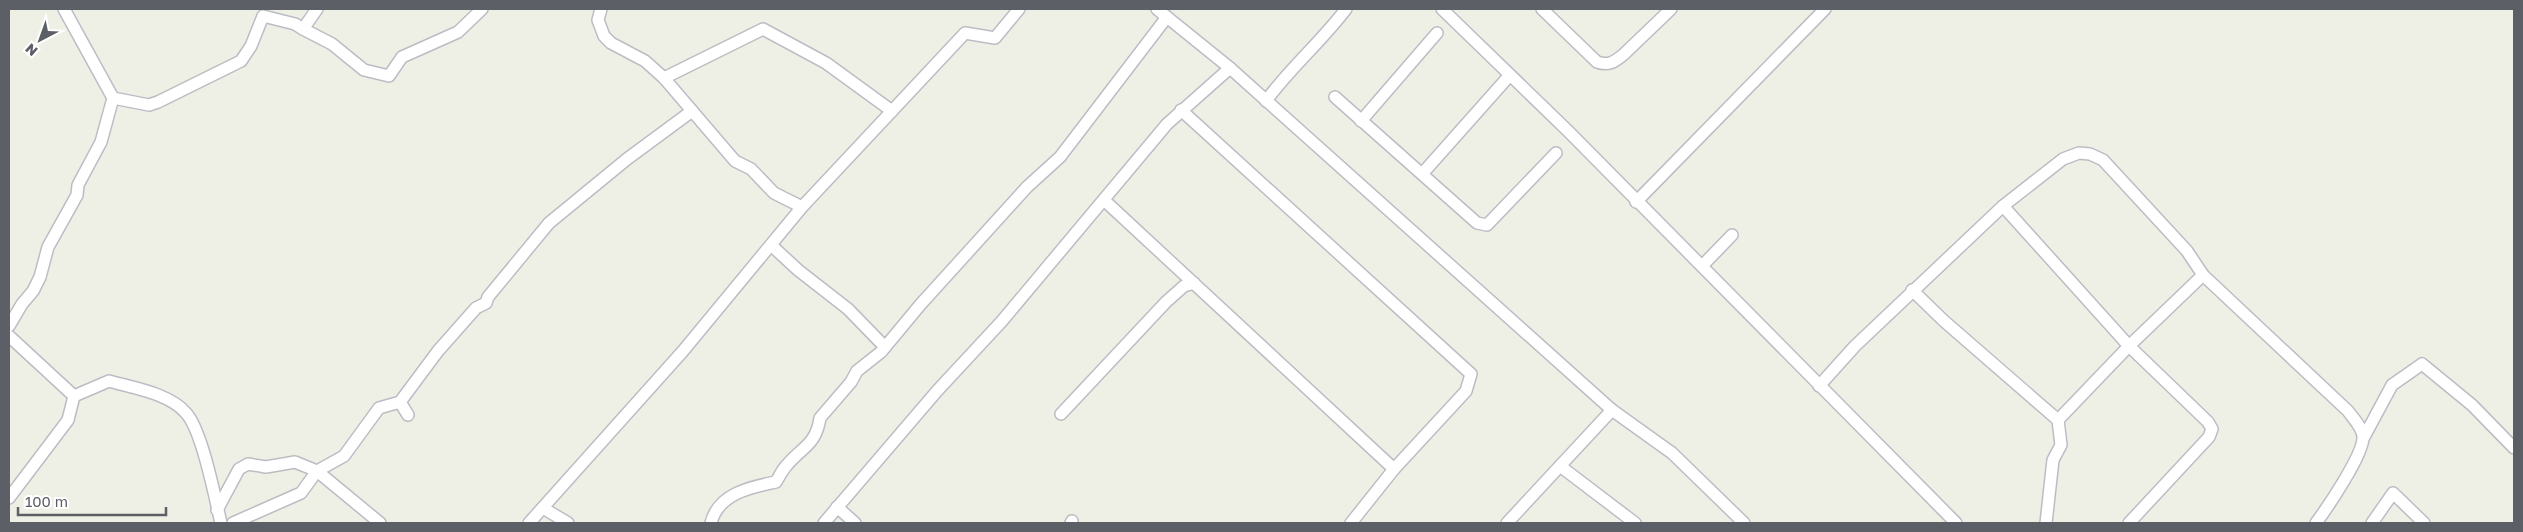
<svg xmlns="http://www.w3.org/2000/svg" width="2523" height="532" font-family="'Golos Text',sans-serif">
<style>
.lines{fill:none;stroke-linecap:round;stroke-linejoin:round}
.minor-casing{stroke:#bcbdc4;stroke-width:14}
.minor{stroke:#fff;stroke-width:11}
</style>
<rect width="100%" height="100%" fill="#eff0e5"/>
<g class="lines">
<defs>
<g id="minor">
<path d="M 64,9 L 113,98 L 149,105 L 158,102 L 241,61 L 251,46 L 263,16 L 295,24 L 303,29 L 317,9"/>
<path d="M 601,9 L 598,20 L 604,36 L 611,43 L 645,61 L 664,78 L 735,161 L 751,169 L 774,193 L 802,207"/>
<path d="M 1157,9 L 1230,68 L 1612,410 L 1672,453 L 1744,523"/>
<path d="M 1442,9 L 1569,132 L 1956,523"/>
<path d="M 1542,9 L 1597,62 C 1609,66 1614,62 1623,55 L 1671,9"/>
<path d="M 303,29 L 332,44 L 364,70 L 389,76 L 402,57 L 458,32 L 482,9"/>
<path d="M 664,78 L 763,29 L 826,63 L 892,111"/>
<path d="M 1335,97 L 1477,223 L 1487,225 L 1556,153"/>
<path d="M 1266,101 C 1290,68 1321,42 1346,9"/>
<path d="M 1181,110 L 1471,374 L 1466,391 L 1394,469 L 1351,523"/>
<path d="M 1361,121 L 1437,33"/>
<path d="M 1422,174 L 1510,75"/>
<path d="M 1105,201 L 1394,469"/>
<path d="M 1636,202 L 1825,9"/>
<path d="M 2003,206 L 2129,346 L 2208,422 L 2212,429 L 2209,437 L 2129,523"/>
<path d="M 771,245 L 798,270 L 848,309 L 885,347"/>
<path d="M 1702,266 L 1732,235"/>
<path d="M 1912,290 L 1944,321 L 2058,420 L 2061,445 L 2053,460 L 2046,523"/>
<path d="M 9,326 L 22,304 L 33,291 L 40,277 L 48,247 L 77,195 L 78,185 L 101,142 L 113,98"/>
<path d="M 9,336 L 74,396 L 109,381 C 133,388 169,393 186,413 C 202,430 215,498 221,523"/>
<path d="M 1819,386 L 1855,346 L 2003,206 L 2063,159 L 2079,153 L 2090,154 L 2103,160 L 2187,251 L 2203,275 L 2348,411 C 2353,418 2363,428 2363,437 C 2364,454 2327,508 2316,523"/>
<path d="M 400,402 L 408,415"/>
<path d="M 1061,414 L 1166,302 L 1184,286 L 1194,283"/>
<path d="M 2058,420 L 2129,346 L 2203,275"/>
<path d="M 2364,437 L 2392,385 L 2422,364 L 2472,405 L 2514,448"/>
<path d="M 1560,466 L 1635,523"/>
<path d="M 9,498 L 68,420 L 74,396"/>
<path d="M 837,507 L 855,523"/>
<path d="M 543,508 L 568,523"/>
<path d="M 217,510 L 239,469 L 248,464 L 266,467 L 295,462 L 317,471 L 380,523"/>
<path d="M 233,523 L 301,493 L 317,471 L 344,456 L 379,408 L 400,402 L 438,351 L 476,308 L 486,303 L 488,297 L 549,223 L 627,159 L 692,111"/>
<path d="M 529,523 L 683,351 L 802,207 L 965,33 L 995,38 L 1019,9"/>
<path d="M 711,523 C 718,494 750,487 776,482 C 779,477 782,470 787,465 C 802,447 816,445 820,418 L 851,382 L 857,371 L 881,352 L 920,305 L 1027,187 L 1060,157 L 1167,17"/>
<path d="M 824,523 L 937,391 L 1002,321 L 1167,124 L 1230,68"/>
<path d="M 1071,523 L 1072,521"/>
<path d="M 1507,523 L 1612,410"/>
<path d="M 2372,523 L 2393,493 L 2424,523"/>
</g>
</defs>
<use href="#minor" class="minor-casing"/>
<use href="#minor" class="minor"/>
</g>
<rect width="2523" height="532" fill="none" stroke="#5d5f66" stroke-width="20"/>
<g transform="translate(40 40) rotate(221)" stroke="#ffffff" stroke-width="4" paint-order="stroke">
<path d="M0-4L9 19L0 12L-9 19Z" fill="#5d5f66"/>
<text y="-8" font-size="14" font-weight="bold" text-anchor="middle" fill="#5d5f66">N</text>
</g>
<path d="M18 507v8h148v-8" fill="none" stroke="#5d5f66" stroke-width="2.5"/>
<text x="25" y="507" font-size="15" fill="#5d5f66" stroke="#ffffff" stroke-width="4" paint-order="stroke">100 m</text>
</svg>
